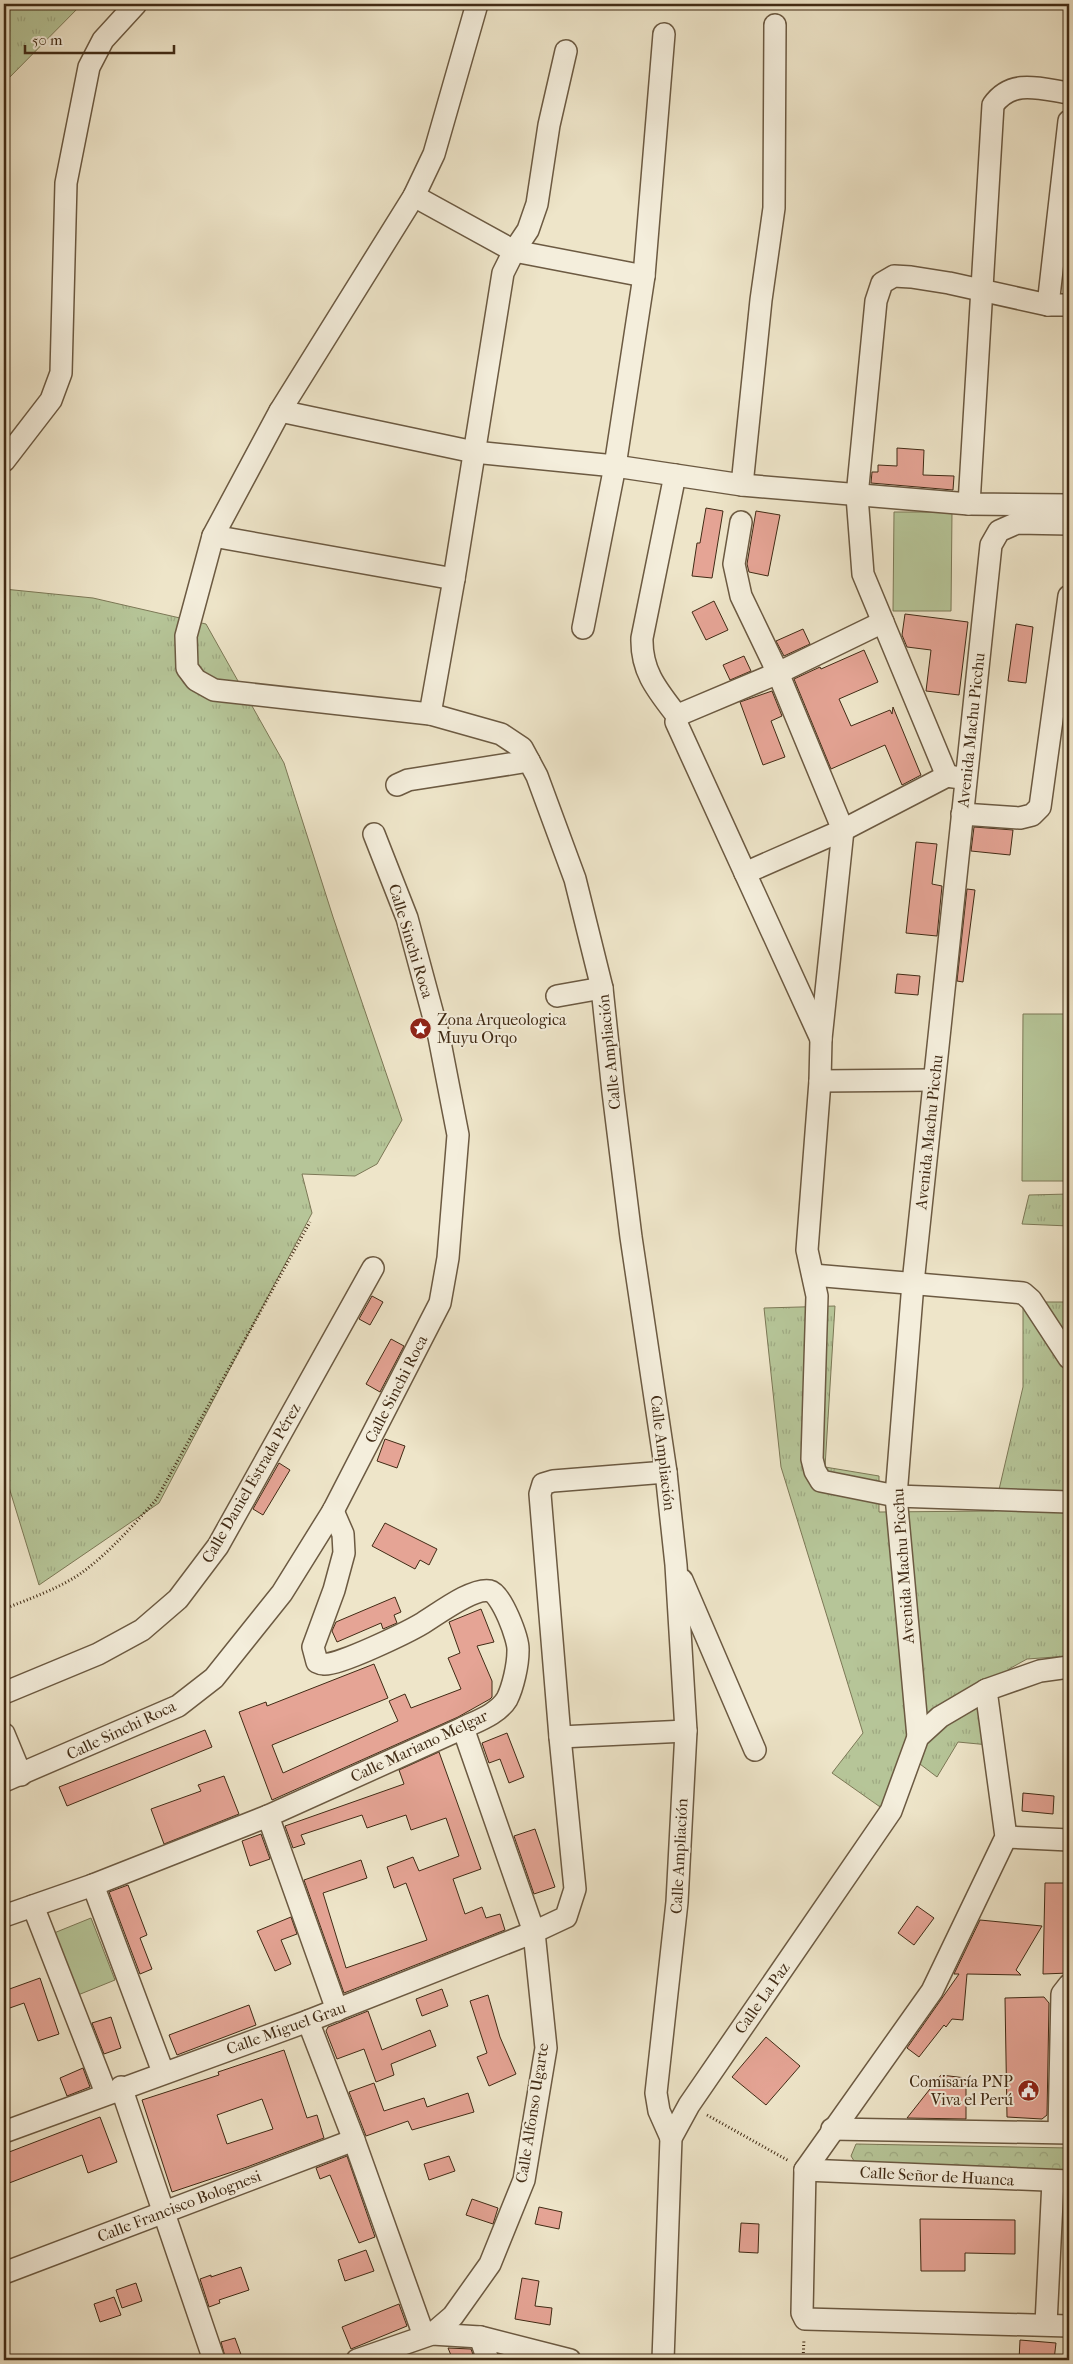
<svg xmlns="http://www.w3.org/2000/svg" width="1073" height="2364" font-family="'IM FELL French Canon',serif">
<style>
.grass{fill:url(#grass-tufts);stroke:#7c7856}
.forest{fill:url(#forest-crowns);stroke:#7c7856}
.pitch{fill:#b6c598;stroke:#7c7856}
.building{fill:#e5a495;stroke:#412b15;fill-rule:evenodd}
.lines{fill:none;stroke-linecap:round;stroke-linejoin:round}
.minor-casing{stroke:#6c5a42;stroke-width:24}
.path{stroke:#412b15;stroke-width:3;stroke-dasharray:1 2.5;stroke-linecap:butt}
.minor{stroke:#f4eedc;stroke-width:21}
.labels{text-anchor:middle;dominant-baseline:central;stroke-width:4;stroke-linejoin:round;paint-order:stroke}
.street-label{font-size:16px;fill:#412b15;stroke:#f4eedc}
.poi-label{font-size:16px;fill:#412b15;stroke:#f4eedc;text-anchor:start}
</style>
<defs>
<pattern id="grass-tufts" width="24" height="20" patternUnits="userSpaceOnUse" patternTransform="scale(1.25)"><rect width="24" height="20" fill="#b6c598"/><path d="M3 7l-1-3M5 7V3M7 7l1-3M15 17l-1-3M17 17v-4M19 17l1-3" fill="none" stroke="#9ea982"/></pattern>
<pattern id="forest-crowns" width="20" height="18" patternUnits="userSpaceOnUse" patternTransform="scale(1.25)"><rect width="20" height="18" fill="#b6c598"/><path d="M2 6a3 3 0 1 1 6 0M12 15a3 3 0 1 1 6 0" fill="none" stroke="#9ea982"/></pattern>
</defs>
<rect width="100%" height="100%" fill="#eee5c9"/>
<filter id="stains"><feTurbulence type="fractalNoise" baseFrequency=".004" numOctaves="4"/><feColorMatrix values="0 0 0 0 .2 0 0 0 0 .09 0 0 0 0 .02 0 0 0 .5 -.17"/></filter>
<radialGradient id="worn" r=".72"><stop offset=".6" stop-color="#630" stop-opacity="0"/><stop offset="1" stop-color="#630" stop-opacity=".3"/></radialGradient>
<g class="grass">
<path d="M 4,4 L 82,4 L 4,83 Z"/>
<path d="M 4,589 L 93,598 L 206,624 L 284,763 L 333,917 L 402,1120 L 377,1164 L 355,1176 L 302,1174 L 312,1213 L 159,1503 L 39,1585 L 4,1471 Z"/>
<path d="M 1069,1194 L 1069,1656 L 1027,1659 L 1009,1669 L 981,1707 L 989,1745 L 958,1742 L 937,1777 L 916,1761 L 883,1809 L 832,1773 L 863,1733 L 781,1467 L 764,1308 L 835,1306 L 825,1467 L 879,1476 L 879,1512 L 994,1511 L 1023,1387 L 1023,1302 L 1064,1302 L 1069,1226 L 1022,1224 L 1029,1195 Z"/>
</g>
<path class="forest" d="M 856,2144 L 1069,2148 L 1069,2177 L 856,2164 L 851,2156 Z"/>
<g class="pitch">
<path d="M 894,512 L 952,512 L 951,611 L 893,611 Z"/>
<path d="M 1023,1014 L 1069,1014 L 1069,1181 L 1022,1181 Z"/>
<path d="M 91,1918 L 115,1980 L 78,1995 L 54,1933 Z"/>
</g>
<g class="building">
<path d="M 897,448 L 924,450 L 923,475 L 954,476 L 953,490 L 871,483 L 872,472 L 878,472 L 878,465 L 897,466 Z"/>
<path d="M 706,508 L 723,511 L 712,578 L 692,576 L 697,543 L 700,543 Z"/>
<path d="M 756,511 L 780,515 L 768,576 L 749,572 L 747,564 Z"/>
<path d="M 714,601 L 728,630 L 706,640 L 692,612 Z"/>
<path d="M 905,614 L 968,622 L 959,695 L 926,691 L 931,650 L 907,647 L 902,635 Z"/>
<path d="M 1016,624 L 1033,627 L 1026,683 L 1008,681 Z"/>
<path d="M 803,629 L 810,644 L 784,656 L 776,641 Z"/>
<path d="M 864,650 L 878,682 L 839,699 L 851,726 L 890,710 L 892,714 L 893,707 L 921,775 L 902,785 L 885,745 L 831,769 L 794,679 L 820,667 L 821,669 Z"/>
<path d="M 744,656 L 751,671 L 730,680 L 723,665 Z"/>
<path d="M 772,691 L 782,716 L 771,721 L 785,757 L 763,765 L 740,702 Z"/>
<path d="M 974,827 L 1013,830 L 1010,855 L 971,851 Z"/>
<path d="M 916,842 L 937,844 L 932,884 L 942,886 L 937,936 L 906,933 Z"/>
<path d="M 967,889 L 975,890 L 963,982 L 957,981 Z"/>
<path d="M 897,974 L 920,976 L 918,995 L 895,993 Z"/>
<path d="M 372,1296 L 383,1302 L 370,1325 L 359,1319 Z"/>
<path d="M 391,1339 L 404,1346 L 380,1392 L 366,1384 Z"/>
<path d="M 385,1439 L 405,1446 L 397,1468 L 377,1461 Z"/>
<path d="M 279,1463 L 290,1470 L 263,1515 L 253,1509 Z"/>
<path d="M 385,1523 L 437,1549 L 429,1565 L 420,1560 L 415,1569 L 372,1546 Z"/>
<path d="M 395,1597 L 401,1612 L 394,1615 L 397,1623 L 383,1629 L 381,1623 L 337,1642 L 332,1631 L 336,1622 Z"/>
<path d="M 481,1609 L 494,1642 L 477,1646 L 492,1681 L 492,1697 L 490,1699 L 458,1717 L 272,1800 L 239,1712 L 266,1702 L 267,1706 L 374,1664 L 388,1698 L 272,1745 L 283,1773 L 398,1721 L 389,1701 L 405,1694 L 411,1708 L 461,1689 L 448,1658 L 460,1653 L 449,1622 Z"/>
<path d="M 205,1730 L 212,1747 L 67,1806 L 59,1787 Z"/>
<path d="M 507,1733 L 524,1777 L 509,1783 L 500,1759 L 489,1763 L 482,1743 Z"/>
<path d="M 439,1752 L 481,1869 L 453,1879 L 465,1914 L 482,1907 L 486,1918 L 500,1914 L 505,1930 L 344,1993 L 304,1880 L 361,1860 L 367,1878 L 323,1893 L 346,1968 L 427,1940 L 406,1883 L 394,1888 L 387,1867 L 413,1857 L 419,1871 L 459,1856 L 446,1818 L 411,1830 L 406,1815 L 367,1828 L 362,1815 L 301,1835 L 305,1844 L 293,1848 L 285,1826 L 404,1784 L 399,1770 Z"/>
<path d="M 224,1776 L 239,1814 L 164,1844 L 151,1809 L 201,1791 L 198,1785 Z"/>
<path d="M 1023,1793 L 1054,1796 L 1053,1814 L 1022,1811 Z"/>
<path d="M 535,1829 L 555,1887 L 534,1894 L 514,1836 Z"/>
<path d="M 261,1834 L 270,1859 L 250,1866 L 242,1841 Z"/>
<path d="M 1045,1883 L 1069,1883 L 1069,1973 L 1043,1974 Z"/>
<path d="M 128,1885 L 147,1935 L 140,1938 L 152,1969 L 140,1974 L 109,1892 Z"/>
<path d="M 917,1906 L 934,1918 L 914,1945 L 898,1933 Z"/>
<path d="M 291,1917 L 297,1934 L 281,1940 L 291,1964 L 275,1971 L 257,1931 Z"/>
<path d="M 980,1920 L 1042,1926 L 1016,1970 L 1021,1975 L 967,1974 L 963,2020 L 952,2019 L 946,2027 L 944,2025 L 919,2057 L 907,2048 L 959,1974 L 954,1974 Z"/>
<path d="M 40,1978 L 59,2034 L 38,2041 L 24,2003 L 4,2010 L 4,1991 Z"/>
<path d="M 442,1989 L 448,2006 L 422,2016 L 416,1999 Z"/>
<path d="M 488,1995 L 500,2037 L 516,2074 L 489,2086 L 477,2057 L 487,2053 L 470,2001 Z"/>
<path d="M 1044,1997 L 1049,2003 L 1047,2115 L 1042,2119 L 1007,2117 L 1005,1998 Z"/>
<path d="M 249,2005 L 256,2025 L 177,2055 L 169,2035 Z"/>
<path d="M 368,2011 L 382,2050 L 430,2030 L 436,2046 L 391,2064 L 394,2075 L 376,2082 L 364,2049 L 337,2059 L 326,2031 L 328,2027 Z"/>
<path d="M 111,2017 L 121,2048 L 104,2054 L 92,2023 Z"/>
<path d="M 766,2037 L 800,2066 L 766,2105 L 732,2077 Z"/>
<path d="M 284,2050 L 307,2118 L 317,2115 L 324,2138 L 247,2167 L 172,2192 L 142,2100 L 219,2075 L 218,2072 ZM 262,2099 L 273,2129 L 227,2144 L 217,2115 Z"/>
<path d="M 83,2068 L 90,2087 L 67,2096 L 60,2078 Z"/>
<path d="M 941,2075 L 966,2078 L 966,2119 L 907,2118 Z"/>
<path d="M 374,2083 L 384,2111 L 424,2098 L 427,2107 L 468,2093 L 474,2112 L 412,2130 L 408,2121 L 366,2136 L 349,2092 Z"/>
<path d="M 100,2117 L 117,2162 L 88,2173 L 82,2155 L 4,2185 L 4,2154 Z"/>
<path d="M 347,2156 L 375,2237 L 359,2243 L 330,2175 L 320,2179 L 316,2168 Z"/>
<path d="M 449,2156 L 455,2171 L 429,2180 L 424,2164 Z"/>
<path d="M 472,2199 L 498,2208 L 493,2224 L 466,2215 Z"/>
<path d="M 539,2207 L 562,2212 L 559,2229 L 535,2224 Z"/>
<path d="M 920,2219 L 1015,2220 L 1015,2254 L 965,2253 L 965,2271 L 921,2271 Z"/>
<path d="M 741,2223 L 759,2224 L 758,2253 L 739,2252 Z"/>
<path d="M 366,2250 L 374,2271 L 345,2281 L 338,2260 Z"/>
<path d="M 241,2267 L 249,2290 L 219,2300 L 220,2303 L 209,2307 L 200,2279 L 211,2275 L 211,2277 Z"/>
<path d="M 522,2278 L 539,2281 L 535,2306 L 552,2308 L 550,2325 L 515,2319 Z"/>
<path d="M 136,2283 L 142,2301 L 122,2308 L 116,2290 Z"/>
<path d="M 114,2297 L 121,2315 L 100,2322 L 94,2304 Z"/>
<path d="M 399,2304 L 407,2326 L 351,2349 L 342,2327 Z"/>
<path d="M 235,2338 L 243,2360 L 226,2360 L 221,2342 Z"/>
<path d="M 1020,2340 L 1056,2343 L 1054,2360 L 1019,2360 Z"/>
<path d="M 448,2348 L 471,2349 L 475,2360 L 453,2360 Z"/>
</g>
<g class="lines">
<defs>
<g id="minor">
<path d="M 477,4 L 434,154 L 414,196 L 280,411 L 213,536 L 186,636 L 187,668 L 196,680 L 214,690 L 430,714 L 501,734 L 522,748 L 529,761"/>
<path d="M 414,196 L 514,251 L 644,276"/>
<path d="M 1048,305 L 1069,121"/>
<path d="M 280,411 L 474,452 L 615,466 L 742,485 L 969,504 L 1069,505"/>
<path d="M 4,461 L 51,400 L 61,373 L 66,183 L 89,67 L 103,40 L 136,4"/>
<path d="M 675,475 L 642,638 C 641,672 658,691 678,717"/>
<path d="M 742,485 L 761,300 L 774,208 L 775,25"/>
<path d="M 969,504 L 993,105 C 1012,78 1041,89 1069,93"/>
<path d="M 741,522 L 734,564 L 741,596 L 778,673 L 843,830 L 821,1039 L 820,1081 L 807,1250 L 817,1296 L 812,1459 L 815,1471 L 821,1481 L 896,1496 L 1069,1502"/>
<path d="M 213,536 L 454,579"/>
<path d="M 583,628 L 615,466 L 644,276 L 664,34"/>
<path d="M 430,714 L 454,579 L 503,273 L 514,251 L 528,230 L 537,204 L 549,125 L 566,51"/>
<path d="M 947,776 L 863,574 L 857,496 L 876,301 L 882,283 L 894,276 L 911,277 L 949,283 L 1048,305 L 1069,305"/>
<path d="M 397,785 L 408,780 L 529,761 L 537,776 L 575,879 L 602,988 L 613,1092 L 631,1237 L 666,1472 L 676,1565 L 686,1731 L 677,1902 L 656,2093 L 659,2111 L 671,2138"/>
<path d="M 962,814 L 1020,818 L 1032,815 L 1040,807 L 1069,596"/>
<path d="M 745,873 L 843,830 L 947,776 L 961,778"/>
<path d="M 557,996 L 602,988"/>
<path d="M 821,1039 L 676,722 L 678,717 L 683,713 L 778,673 L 883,622"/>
<path d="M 820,1081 L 934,1080"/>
<path d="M 813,1275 L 1023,1293 L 1031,1300 L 1069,1358"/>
<path d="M 682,1580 L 755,1750"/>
<path d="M 1069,1667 L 1040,1671 L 986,1690 L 1006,1837 L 932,1991 L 805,2170 L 802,2313 L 805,2319 L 1069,2326"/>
<path d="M 4,1693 L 98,1654 L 142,1630 L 178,1599 L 218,1546 L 373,1268"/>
<path d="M 4,1734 L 21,1775"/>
<path d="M 560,1737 L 686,1731"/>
<path d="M 918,1737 L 896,1496 L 913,1283 L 991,545 L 999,531 L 1017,523 L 1069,524"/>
<path d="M 4,1781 L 178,1706 L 214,1678 L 282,1593 L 333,1511 L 440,1303 L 448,1258 L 458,1135 L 439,1037 L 407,918 L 374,834"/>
<path d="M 268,1816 L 337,2010"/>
<path d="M 1006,1837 L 1069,1840"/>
<path d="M 93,1885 L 163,2072"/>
<path d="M 33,1906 L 106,2093"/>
<path d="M 4,1916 L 93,1885 L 268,1816 L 463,1728 C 477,1721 498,1714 507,1699 C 513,1687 518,1665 518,1651 C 519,1639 501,1593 490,1591 C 473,1587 438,1614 423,1623 C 408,1632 338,1666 324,1664 C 322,1664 319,1663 317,1662 L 313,1647 L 334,1590 L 344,1553 L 343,1534 L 333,1511"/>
<path d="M 308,2021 L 354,2140 L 424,2336"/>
<path d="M 121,2087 L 214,2360"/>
<path d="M 832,2129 L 1069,2133"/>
<path d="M 4,2132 L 308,2021 L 534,1932 L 566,1917 L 575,1889 L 560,1737 L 540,1494 L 543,1484 L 553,1481 L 666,1472"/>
<path d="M 1059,2132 L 1062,1994 L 1069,1985"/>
<path d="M 805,2170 L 1069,2181"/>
<path d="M 4,2273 L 354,2140"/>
<path d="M 1046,2324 L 1053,2181"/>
<path d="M 432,2334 L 453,2316 L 490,2264 L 524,2180 L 546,2048 L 534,1932 L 463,1728"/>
<path d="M 480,2337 L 488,2360"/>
<path d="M 357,2360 L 432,2334 L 480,2337 L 570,2360"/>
<path d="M 663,2360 L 671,2138 L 689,2105 L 891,1811 L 918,1737 L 940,1717 L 986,1690"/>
</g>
</defs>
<use href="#minor" class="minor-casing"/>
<g class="path">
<path d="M 4,1609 C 29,1599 63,1587 84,1571 C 111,1551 134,1524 156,1500 L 310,1222"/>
<path d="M 707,2115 L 789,2161"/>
<path d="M 803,2360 L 804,2339"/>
</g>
<use href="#minor" class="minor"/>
</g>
<defs>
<symbol id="sight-disc" viewBox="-11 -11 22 22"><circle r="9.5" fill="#8f2418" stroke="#f4eedc"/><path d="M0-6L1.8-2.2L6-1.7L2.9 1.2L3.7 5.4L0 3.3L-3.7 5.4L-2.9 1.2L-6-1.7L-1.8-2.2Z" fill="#fff"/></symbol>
<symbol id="civic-disc" viewBox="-11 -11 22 22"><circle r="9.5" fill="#8f2418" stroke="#f4eedc"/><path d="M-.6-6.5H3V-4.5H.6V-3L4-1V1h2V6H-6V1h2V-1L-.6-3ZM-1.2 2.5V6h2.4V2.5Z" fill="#fff"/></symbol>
</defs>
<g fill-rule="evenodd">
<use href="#sight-disc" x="408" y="1016" width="25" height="25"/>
<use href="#civic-disc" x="1016" y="2078" width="25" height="25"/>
</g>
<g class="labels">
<g class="street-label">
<text transform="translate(971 730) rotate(-84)">Avenida Machu Picchu</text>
<text transform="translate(411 941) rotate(73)">Calle Sinchi Roca</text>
<text transform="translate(609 1052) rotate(-96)">Calle Ampliación</text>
<text transform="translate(929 1132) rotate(-84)">Avenida Machu Picchu</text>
<text transform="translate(396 1389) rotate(-63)">Calle Sinchi Roca</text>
<text transform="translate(663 1453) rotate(83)">Calle Ampliación</text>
<text transform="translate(251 1483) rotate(-60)">Calle Daniel Estrada Pérez</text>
<text transform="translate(903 1566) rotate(-94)">Avenida Machu Picchu</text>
<text transform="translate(121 1730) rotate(-25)">Calle Sinchi Roca</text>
<text transform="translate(419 1746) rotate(-25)">Calle Mariano Melgar</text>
<text transform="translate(679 1856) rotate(-87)">Calle Ampliación</text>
<text transform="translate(762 1998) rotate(-55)">Calle La Paz</text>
<text transform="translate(286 2028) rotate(-20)">Calle Miguel Grau</text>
<text transform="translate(532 2113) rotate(-81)">Calle Alfonso Ugarte</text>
<text transform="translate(937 2176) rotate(3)">Calle Señor de Huanca</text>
<text transform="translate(179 2206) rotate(-21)">Calle Francisco Bolognesi</text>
</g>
<g class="poi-label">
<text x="437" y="1019">Zona Arqueologica<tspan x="437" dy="18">Muyu Orqo</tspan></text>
<text x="1013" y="2081" text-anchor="end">Comisaría PNP<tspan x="1013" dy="18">Viva el Perú</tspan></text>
</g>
</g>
<rect width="1073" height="2364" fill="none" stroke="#eee5c9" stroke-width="20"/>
<rect x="5" y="5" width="1063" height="2354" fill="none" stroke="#412b15" stroke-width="2.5"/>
<rect x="10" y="10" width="1053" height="2344" fill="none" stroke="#412b15"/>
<path d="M25 45v8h149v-8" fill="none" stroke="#412b15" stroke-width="2.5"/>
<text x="32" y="45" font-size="15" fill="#412b15" stroke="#f4eedc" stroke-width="4" paint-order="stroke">50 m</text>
<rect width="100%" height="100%" filter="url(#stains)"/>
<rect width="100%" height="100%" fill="url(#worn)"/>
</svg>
